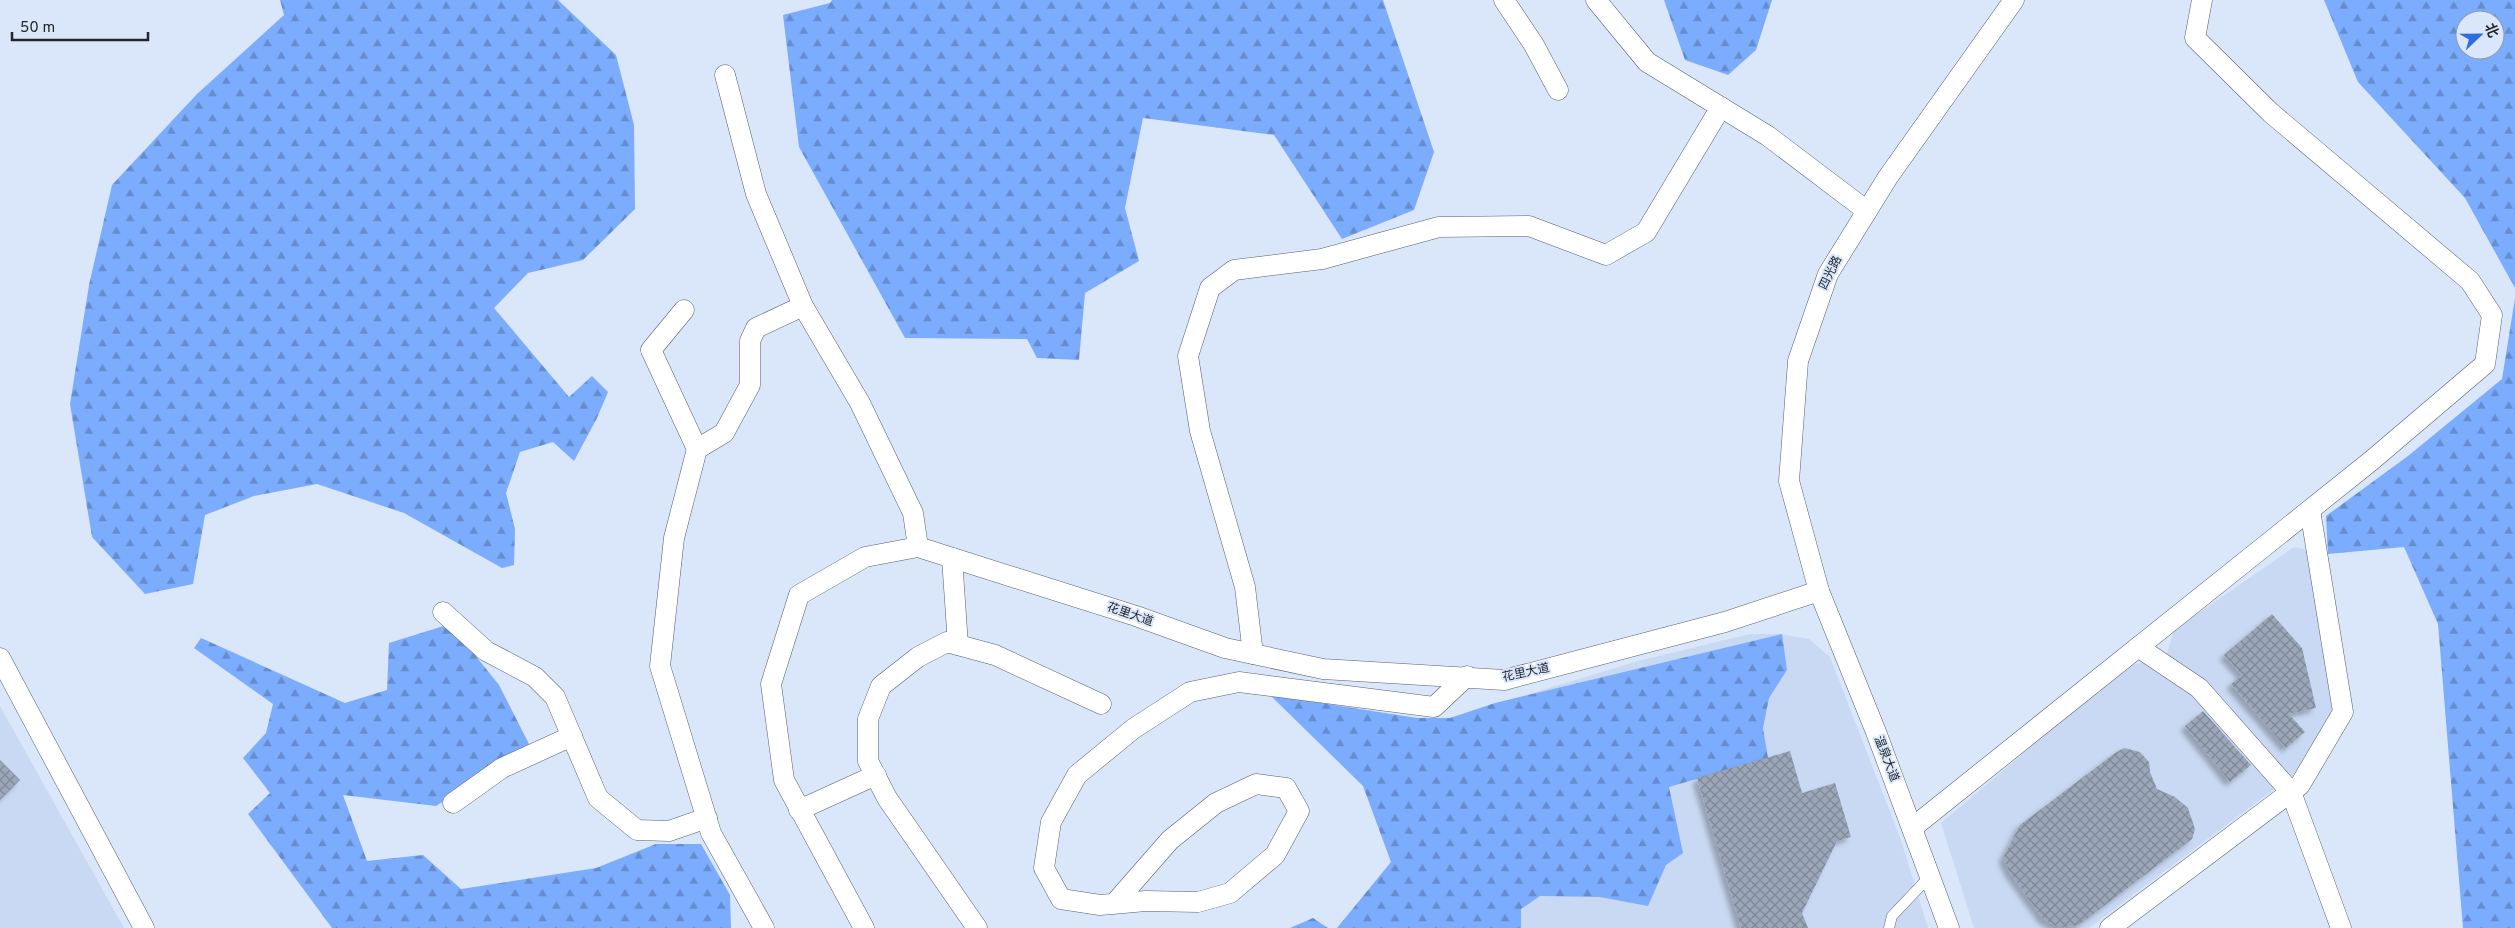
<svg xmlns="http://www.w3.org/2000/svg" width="2515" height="928" font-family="Overpass,'Noto Sans SC',sans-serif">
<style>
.built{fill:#cad9f3}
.forest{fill:url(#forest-firs);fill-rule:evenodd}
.building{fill:url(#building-cross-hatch);filter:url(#shadow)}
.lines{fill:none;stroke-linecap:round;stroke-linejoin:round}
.service-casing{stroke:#566070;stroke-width:11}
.minor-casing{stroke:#566070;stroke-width:21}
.service{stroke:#fff;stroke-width:10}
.minor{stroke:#fff;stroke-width:20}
.labels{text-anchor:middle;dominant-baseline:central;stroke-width:4;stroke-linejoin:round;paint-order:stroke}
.street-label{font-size:12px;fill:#20252c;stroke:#dae6fa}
</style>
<defs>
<pattern id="forest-firs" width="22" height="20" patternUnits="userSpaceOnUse" patternTransform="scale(1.25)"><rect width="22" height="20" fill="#7cacfd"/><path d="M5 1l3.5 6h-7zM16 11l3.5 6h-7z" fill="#658ccd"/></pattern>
<pattern id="building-cross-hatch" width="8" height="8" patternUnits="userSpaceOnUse" patternTransform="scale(1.25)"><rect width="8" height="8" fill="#9ba7b9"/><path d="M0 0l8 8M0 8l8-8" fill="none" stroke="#7e8897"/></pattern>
<filter id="shadow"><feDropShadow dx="-4.5" dy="4.5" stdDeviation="2.5" flood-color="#0004"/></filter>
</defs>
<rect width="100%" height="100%" fill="#dae6fa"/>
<g class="built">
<path d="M 2294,547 L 2328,554 L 2345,698 L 2293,775 L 2089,928 L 1974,928 L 1941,823 L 2127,666 L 2166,657 L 2174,630 Z"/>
<path d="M 1750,634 L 1782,634 L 1809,639 L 1830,657 L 1901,840 L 1928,928 L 1337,928 L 1391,862 L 1417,718 L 1450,718 L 1638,661 Z"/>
<path d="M 0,706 L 124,928 L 0,928 Z"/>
</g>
<g class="forest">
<path d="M 280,0 L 558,0 L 616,55 L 634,125 L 635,209 L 583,260 L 528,273 L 494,308 L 569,397 L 592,376 L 608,392 L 597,418 L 574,461 L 553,442 L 520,452 L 506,493 L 515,529 L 514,565 L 502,568 L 404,513 L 317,484 L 254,496 L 205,515 L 193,584 L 145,594 L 92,537 L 70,404 L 89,285 L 112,185 L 197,94 L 284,15 Z"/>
<path d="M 832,0 L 1383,0 L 1434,152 L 1414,210 L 1342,239 L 1274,135 L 1143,118 L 1125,208 L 1139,261 L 1085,293 L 1079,360 L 1037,358 L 1027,339 L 905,338 L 799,147 L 783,15 L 830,3 Z"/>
<path d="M 1664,0 L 1772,0 L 1756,50 L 1728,75 L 1685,60 Z"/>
<path d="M 2324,0 L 2515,0 L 2515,288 L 2465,198 L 2358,82 ZM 2465,20 L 2495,20 L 2495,50 L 2465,50 Z"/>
<path d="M 2515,298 L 2515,928 L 2463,928 L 2438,624 L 2404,547 L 2328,554 L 2326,516 L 2408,456 L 2502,379 Z"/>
<path d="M 450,624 L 499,685 L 529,744 L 436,806 L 343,795 L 367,861 L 423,855 L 461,889 L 596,868 L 656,844 L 701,844 L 730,895 L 731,928 L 332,928 L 248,814 L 270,793 L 243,758 L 266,733 L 273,704 L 194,648 L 201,638 L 345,703 L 387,690 L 389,643 Z"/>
<path d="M 1782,634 L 1787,670 L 1769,698 L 1763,728 L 1768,758 L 1669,787 L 1683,853 L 1666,865 L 1648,906 L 1600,897 L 1540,896 L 1521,909 L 1521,928 L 1337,928 L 1391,862 L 1363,786 L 1270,695 L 1417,718 L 1450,718 L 1495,703 Z"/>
<path d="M 1313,918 L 1328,928 L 1290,928 Z"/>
</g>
<g class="building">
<path d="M 2272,614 L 2302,648 L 2316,708 L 2289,714 L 2305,732 L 2286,748 L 2231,684 L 2242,675 L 2224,655 Z"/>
<path d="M 2203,711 L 2251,765 L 2230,782 L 2185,726 Z"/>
<path d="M 2124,748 L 2140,752 L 2149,762 L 2150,772 L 2157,789 L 2175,797 L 2188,808 L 2195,829 L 2192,839 L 2079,925 L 2059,928 L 2043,919 L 2010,873 L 2003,858 L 2020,825 L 2115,753 Z"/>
<path d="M 1790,751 L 1802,793 L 1835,783 L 1851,837 L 1837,841 L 1802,913 L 1808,928 L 1741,928 L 1697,778 Z"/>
<path d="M 0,760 L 20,780 L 0,800 Z"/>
</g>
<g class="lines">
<defs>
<path id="service" d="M 1889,928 L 1892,916 L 1930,876"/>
<g id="minor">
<path d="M 1504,0 L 1534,45 L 1558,90"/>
<path d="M 1596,0 L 1647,62 L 1768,136 L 1867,211"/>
<path d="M 725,75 L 756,194 L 803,306 L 860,403 L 913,513 L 918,547"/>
<path d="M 684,310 L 651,350 L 697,449"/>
<path d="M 952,558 L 958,645"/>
<path d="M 443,612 L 486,651 L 535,677 L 555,697 L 598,798 L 637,830 L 669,831 L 707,818"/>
<path d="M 2138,647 L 2199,688 L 2291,792 L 2341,928"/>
<path d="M 1253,654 L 1245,587 L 1200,431 L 1188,356 L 1210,288 L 1234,270 L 1322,259 L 1439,227 L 1529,226 L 1606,255 L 1646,232 L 1721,107"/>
<path d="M 0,658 L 144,928"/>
<path d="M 453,803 L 502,768 L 572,736"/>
<path d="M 799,810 L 876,775"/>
<path d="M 1912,828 L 2371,461 L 2485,364 L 2492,315 L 2470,281 L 2271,113 L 2195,38 L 2202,0"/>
<path d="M 1114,904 L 1170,840 L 1216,803 L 1256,784 L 1286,788 L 1299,811 L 1275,855 L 1230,893 L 1198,902 L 1146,901 L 1100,905 L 1061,899 L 1044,868 L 1051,822 L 1077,775 L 1133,729 L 1190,692 L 1239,682 L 1434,707 L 1467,676"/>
<path d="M 764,928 L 711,833 L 660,666 L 674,538 L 697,449 L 724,433 L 750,385 L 750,341 L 756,328 L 803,306"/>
<path d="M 864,928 L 784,780 L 771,684 L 799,595 L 865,557 L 918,547 L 1136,616 L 1225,648 L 1323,669 L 1504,680 L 1725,622 L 1819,591"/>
<path d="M 977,928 L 887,798 L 868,761 L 868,719 L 881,686 L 918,657 L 947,642 L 995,655 L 1101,704"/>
<path d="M 1949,928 L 1876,732 L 1819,591 L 1789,481 L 1798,361 L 1828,274 L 1888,177 L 2014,0"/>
<path d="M 2110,928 L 2300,785 L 2343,712 L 2310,510"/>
</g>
</defs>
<use href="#service" class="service-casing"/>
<use href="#minor" class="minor-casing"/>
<use href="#service" class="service"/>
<use href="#minor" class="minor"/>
</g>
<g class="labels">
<g class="street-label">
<text transform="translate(1831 273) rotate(-64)">四光路</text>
<text transform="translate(1130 615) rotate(19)">花里大道</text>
<text transform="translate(1526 673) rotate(-12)">花里大道</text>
<text transform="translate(1886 759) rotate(69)">温泉大道</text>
</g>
</g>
<g transform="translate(2480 35) rotate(68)"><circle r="24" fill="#dae6fa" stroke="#9099a8"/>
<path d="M0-4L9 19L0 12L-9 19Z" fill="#2e6edc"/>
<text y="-8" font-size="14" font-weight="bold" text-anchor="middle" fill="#20252c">北</text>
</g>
<path d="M12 32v8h136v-8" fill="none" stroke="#20252c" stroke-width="2.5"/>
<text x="20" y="32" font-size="15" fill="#20252c" stroke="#dae6fa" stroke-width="4" paint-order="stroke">50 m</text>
</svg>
